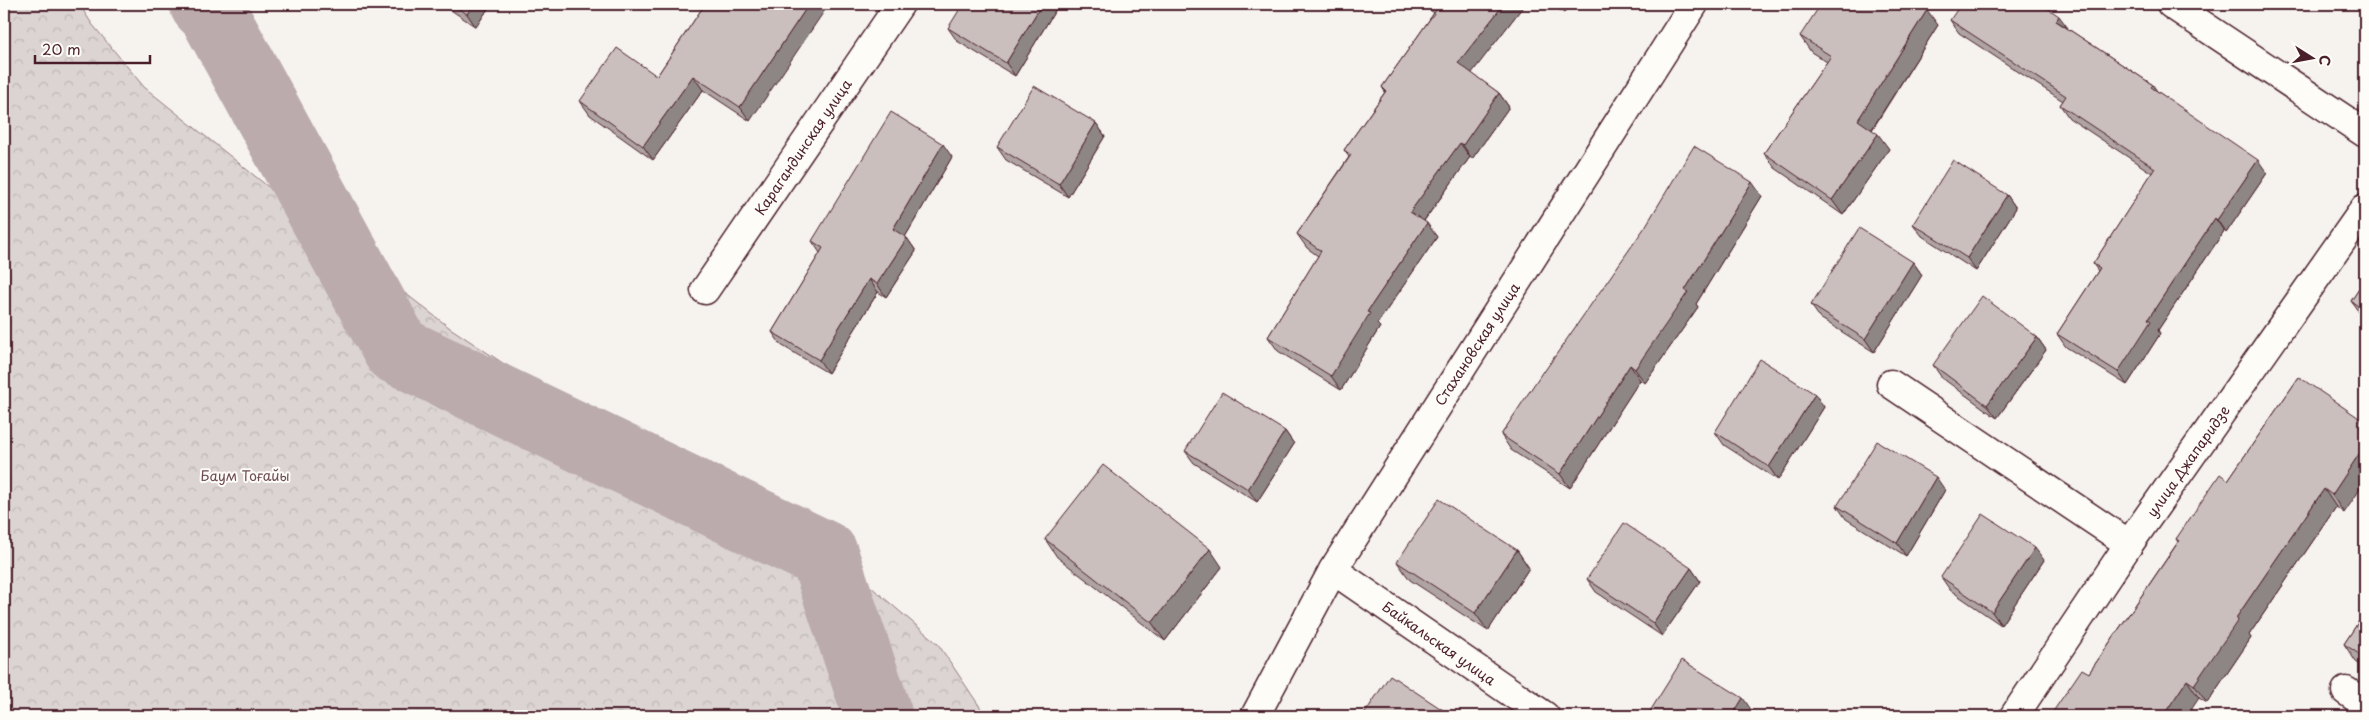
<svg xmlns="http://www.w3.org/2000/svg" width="2369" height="720" font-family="'Playpen Sans',sans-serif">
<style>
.park{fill:url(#park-crowns);stroke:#937a7e}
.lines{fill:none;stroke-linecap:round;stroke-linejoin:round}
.river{stroke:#bbabac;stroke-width:69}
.street-casing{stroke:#4a1f2b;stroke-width:31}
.street{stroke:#fdfcf7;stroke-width:28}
.wall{fill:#afa4a3;stroke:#4a1f2b}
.shaded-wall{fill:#8e8685;stroke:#4a1f2b}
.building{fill:#cbbfbe;stroke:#4a1f2b}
.labels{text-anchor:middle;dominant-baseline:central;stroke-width:4;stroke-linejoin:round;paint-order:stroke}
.street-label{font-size:14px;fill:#4a1f2b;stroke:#fdfcf7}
.park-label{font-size:14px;fill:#6e4c55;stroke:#fdfcf7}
</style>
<defs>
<pattern id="park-crowns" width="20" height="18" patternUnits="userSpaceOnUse" patternTransform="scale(1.25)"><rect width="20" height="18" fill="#dcd4d2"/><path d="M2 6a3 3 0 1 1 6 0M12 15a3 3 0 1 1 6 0" fill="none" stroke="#beb6b4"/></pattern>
</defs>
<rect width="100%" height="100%" fill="#f6f3ef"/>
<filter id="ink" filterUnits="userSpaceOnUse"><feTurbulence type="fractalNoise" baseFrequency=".02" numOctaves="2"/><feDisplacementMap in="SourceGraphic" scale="10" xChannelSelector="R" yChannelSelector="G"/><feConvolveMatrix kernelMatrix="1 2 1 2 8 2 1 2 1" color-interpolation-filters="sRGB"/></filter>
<g filter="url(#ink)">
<path class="park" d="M 4,4 L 79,4 L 92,24 L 144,87 L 276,193 L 450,328 L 720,507 L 843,563 L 938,644 L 986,716 L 4,716 Z"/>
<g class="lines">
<path class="river" d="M 204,4 L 213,13 L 397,350 L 824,555 L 878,716"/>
<defs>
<g id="street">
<path d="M 2171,4 L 2365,133"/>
<path d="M 705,290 L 900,4"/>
<path d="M 1891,384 L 2129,544"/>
<path d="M 1333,570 L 1545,716"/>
<path d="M 2346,691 L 2365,704"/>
<path d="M 1255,716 L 1333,570 L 1694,4"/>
<path d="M 2014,716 L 2129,544 L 2365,208"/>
</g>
</defs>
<use href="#street" class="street-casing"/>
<use href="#street" class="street"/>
</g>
<g class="wall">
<path d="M 442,4 L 491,4 L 476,27 Z"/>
<path d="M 705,4 L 750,121 L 703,90 L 653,160 L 590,115 L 580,101 L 657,76 Z"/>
<path d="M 1059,4 L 1015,76 L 957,41 L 948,28 Z"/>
<path d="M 1422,4 L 1525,4 L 1471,73 L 1499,93 L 1509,107 L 1472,159 L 1470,157 L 1424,221 L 1437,237 L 1377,324 L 1380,327 L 1341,390 L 1278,351 L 1268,337 L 1318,256 L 1307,248 L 1297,234 L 1349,157 L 1344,150 L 1385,92 L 1382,87 L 1434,13 Z"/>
<path d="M 1551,4 L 1571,4 L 1564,13 Z"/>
<path d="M 1950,20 L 2068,29 L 2153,85 L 2157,91 L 2267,173 L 2226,233 L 2224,231 L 2158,330 L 2160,334 L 2127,385 L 2066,347 L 2057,334 L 2098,271 L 2093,264 L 2152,173 L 2069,118 L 2060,105 L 2063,101 L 1959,33 Z"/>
<path d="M 1938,25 L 1872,130 L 1889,149 L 1843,215 L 1775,168 L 1764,153 L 1827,62 L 1811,52 L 1800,36 Z"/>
<path d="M 1096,123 L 1105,136 L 1068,197 L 1006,160 L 997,147 Z"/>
<path d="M 952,157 L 905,237 L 907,238 L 916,251 L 886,297 L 878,292 L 828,373 L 781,345 L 772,332 L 820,253 L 812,241 Z"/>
<path d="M 2007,195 L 2016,208 L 1976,271 L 1922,236 L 1913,224 Z"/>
<path d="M 1762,196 L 1696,304 L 1698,307 L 1645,383 L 1640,380 L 1570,488 L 1511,450 L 1501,435 L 1544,372 Z"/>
<path d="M 1913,262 L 1922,275 L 1874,352 L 1820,318 L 1811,305 Z"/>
<path d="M 2365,280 L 2365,317 L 2360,314 L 2351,301 Z"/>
<path d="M 2037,337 L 2046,350 L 1997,418 L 1942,378 L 1933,365 Z"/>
<path d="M 2299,377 L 2344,513 L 2336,507 L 2249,635 L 2251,638 L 2207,703 L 2199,698 L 2089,673 L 2178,542 L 2176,539 L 2228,480 Z"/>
<path d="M 1815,394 L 1824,407 L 1778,480 L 1724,445 L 1715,432 Z"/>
<path d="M 1285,431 L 1294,444 L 1257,502 L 1194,463 L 1185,451 Z"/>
<path d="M 1945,490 L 1906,556 L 1846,519 L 1837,506 Z"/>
<path d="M 1045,539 L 1222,567 L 1165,641 L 1057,557 Z"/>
<path d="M 1517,550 L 1529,568 L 1488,631 L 1410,580 L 1397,562 Z"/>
<path d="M 2044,560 L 2001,625 L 1950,590 L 1941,577 Z"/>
<path d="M 1691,568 L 1700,581 L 1662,636 L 1596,592 L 1587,579 Z"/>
<path d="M 2365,612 L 2365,668 L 2356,662 L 2344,644 Z"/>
</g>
<g class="shaded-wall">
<path d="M 474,4 L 491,4 L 476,27 L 467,14 Z"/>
<path d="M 809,4 L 829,4 L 750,121 L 740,107 Z"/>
<path d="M 1042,4 L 1059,4 L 1015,76 L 1006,63 Z"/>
<path d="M 1504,4 L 1525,4 L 1468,78 L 1458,63 Z"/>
<path d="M 1558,4 L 1571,4 L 1564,13 Z"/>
<path d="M 1927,10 L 1938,25 L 1868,135 L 1858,120 Z"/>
<path d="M 2059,16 L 2068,28 L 2056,21 Z"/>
<path d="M 693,76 L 703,90 L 653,160 L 643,146 Z"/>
<path d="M 1499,93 L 1509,107 L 1472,159 L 1463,145 Z"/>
<path d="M 1096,123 L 1105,136 L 1068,197 L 1059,184 Z"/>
<path d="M 1878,134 L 1889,149 L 1843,215 L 1832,200 Z"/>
<path d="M 1460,143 L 1470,157 L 1420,226 L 1410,212 Z"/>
<path d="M 943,144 L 952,157 L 902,242 L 893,229 Z"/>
<path d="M 2258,160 L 2267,173 L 2226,233 L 2217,220 Z"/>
<path d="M 1752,182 L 1762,196 L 1696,304 L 1698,307 L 1645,383 L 1635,369 L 1685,290 Z"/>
<path d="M 2007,195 L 2016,208 L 1976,271 L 1967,258 Z"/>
<path d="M 2215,218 L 2224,231 L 2158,330 L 2160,334 L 2127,385 L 2118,372 L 2148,319 Z"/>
<path d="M 1427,223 L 1437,237 L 1377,324 L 1380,327 L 1341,390 L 1331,376 L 1367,312 Z"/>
<path d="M 907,238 L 916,251 L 886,297 L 877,284 Z"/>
<path d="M 1913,262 L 1922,275 L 1874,352 L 1865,339 Z"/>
<path d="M 869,279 L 878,292 L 828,373 L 819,360 Z"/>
<path d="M 2037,337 L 2046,350 L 1997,418 L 1987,405 Z"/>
<path d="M 1630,365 L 1640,380 L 1570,488 L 1560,474 Z"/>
<path d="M 1815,394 L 1824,407 L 1778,480 L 1769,467 Z"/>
<path d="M 1285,431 L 1294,444 L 1257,502 L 1248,489 Z"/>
<path d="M 2365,445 L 2365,482 L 2344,513 L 2332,495 Z"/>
<path d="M 1936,477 L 1945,490 L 1906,556 L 1897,543 Z"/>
<path d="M 2324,489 L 2336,507 L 2249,635 L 2251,638 L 2207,703 L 2194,685 L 2236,618 Z"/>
<path d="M 2035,548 L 2044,560 L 2001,625 L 1992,612 Z"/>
<path d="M 1210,549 L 1222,567 L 1165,641 L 1152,623 Z"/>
<path d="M 1517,550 L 1529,568 L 1488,631 L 1475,613 Z"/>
<path d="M 1691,568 L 1700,581 L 1662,636 L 1653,623 Z"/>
<path d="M 2187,680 L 2199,698 L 2187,716 L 2163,716 Z"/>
<path d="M 1743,698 L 1752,711 L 1749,716 L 1732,716 Z"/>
</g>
<g class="building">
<path d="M 452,4 L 474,4 L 467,14 Z"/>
<path d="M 705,4 L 809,4 L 740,107 L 693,76 L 643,146 L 580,101 L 617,48 L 657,76 Z"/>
<path d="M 963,4 L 1042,4 L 1006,63 L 948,28 Z"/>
<path d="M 1430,4 L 1504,4 L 1458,63 L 1499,93 L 1463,145 L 1460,143 L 1410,212 L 1427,223 L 1367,312 L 1370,313 L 1331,376 L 1268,337 L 1321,251 L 1297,234 L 1351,155 L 1344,150 L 1386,91 L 1382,87 L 1437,9 Z"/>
<path d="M 1821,4 L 1917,4 L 1927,10 L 1858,120 L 1878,134 L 1832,200 L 1764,153 L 1831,56 L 1800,36 Z"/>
<path d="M 1961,4 L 2041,4 L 2059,16 L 2056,21 L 2153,85 L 2151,87 L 2258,160 L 2217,220 L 2215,218 L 2148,319 L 2151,321 L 2118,372 L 2057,334 L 2100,268 L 2093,264 L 2155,168 L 2060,105 L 2066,96 L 1950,20 Z"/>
<path d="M 1034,86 L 1096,123 L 1059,184 L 997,147 Z"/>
<path d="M 891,112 L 943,144 L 893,229 L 907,238 L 877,284 L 869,279 L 819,360 L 772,332 L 823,248 L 812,241 Z"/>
<path d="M 1694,146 L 1752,182 L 1685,290 L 1688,292 L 1635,369 L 1630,365 L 1560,474 L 1501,435 L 1543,371 L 1544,372 L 1645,227 Z"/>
<path d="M 1953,160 L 2007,195 L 1967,258 L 1913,224 Z"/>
<path d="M 1859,228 L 1913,262 L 1865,339 L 1811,305 Z"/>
<path d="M 2365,280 L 2365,311 L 2351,301 Z"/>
<path d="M 1982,296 L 2037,337 L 1987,405 L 1933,365 Z"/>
<path d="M 1760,359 L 1815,394 L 1769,467 L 1715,432 Z"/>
<path d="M 2299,377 L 2365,422 L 2365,445 L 2332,495 L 2324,489 L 2236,618 L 2238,620 L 2194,685 L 2187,680 L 2163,716 L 2050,716 L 2082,669 L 2089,673 L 2179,541 L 2176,539 L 2220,474 L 2228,480 Z"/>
<path d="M 1222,392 L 1285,431 L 1248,489 L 1185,451 Z"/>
<path d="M 1877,441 L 1936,477 L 1897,543 L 1837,506 Z"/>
<path d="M 1103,465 L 1210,549 L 1152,623 L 1045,539 Z"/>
<path d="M 1439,499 L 1517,550 L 1475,613 L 1397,562 Z"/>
<path d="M 1983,514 L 2035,548 L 1992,612 L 1941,577 Z"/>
<path d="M 1624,523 L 1691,568 L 1653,623 L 1587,579 Z"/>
<path d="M 2365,612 L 2365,658 L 2344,644 Z"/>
<path d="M 1682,660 L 1743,698 L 1732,716 L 1647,716 Z"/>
<path d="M 1390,675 L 1449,714 L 1448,716 L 1363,716 Z"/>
</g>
</g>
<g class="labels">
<g class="street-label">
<text transform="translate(803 147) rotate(-56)">Карагандинская улица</text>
<text transform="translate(1477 344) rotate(-57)">Стахановская улица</text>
<text transform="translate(2188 461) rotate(-55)">улица Джапаридзе</text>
<text transform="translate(1439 643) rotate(35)">Байкальская улица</text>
</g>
<g class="park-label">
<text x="245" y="475">Баум Тоғайы</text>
</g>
</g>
<rect width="2369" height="720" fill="none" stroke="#fdfcf7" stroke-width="20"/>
<rect x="10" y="10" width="2349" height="700" fill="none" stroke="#4a1f2b" stroke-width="2" filter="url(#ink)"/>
<g transform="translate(2312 58) rotate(101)" stroke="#fdfcf7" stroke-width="4" paint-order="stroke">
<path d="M0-4L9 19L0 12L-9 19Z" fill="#4a1f2b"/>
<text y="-8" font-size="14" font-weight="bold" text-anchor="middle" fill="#4a1f2b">С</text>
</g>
<path d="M35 55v8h115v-8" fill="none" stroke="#4a1f2b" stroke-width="2.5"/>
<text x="42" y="55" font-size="15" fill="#4a1f2b" stroke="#fdfcf7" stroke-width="4" paint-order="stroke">20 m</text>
</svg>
